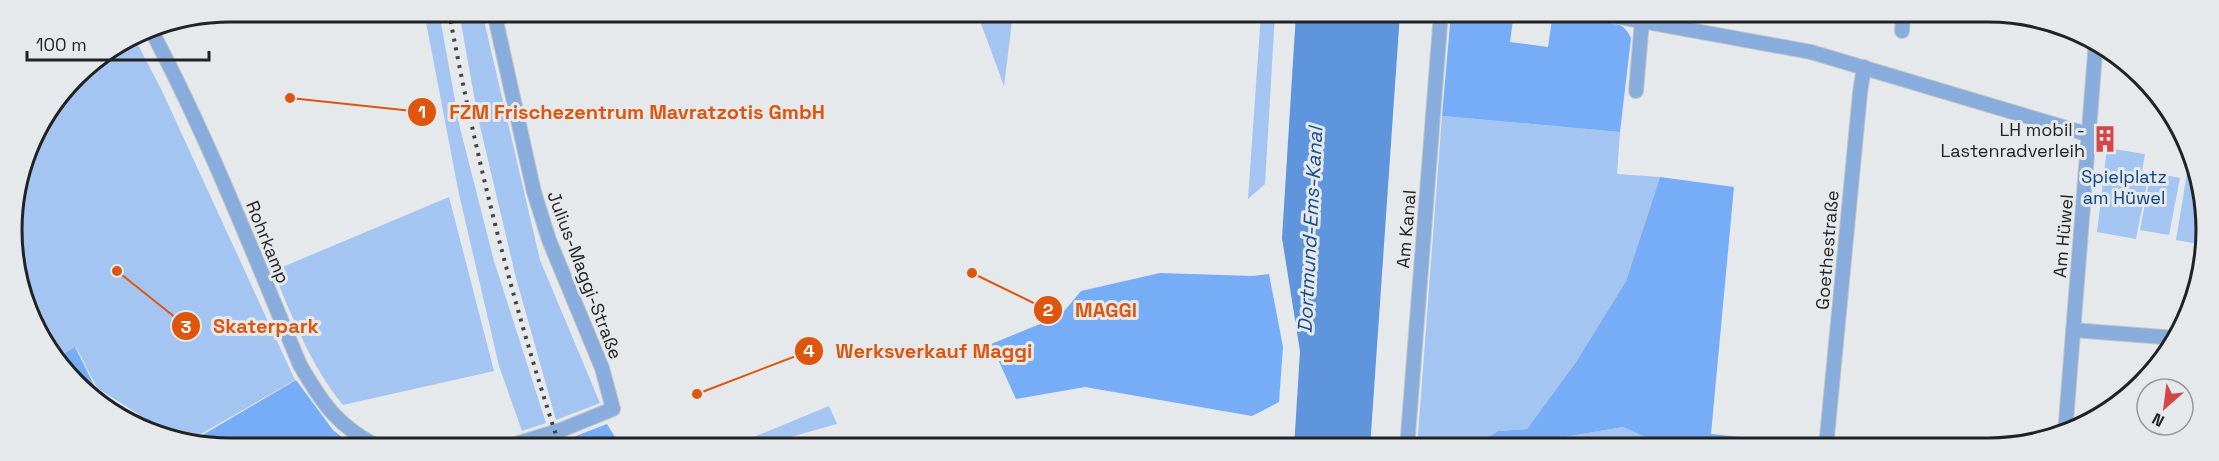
<svg xmlns="http://www.w3.org/2000/svg" width="2219" height="461" font-family="'Space Grotesk',sans-serif">
<style>
.green{fill:#a4c5f1}
.forest{fill:#76adf6}
.water{fill:#5f95dd}
.lines{fill:none;stroke-linecap:round;stroke-linejoin:round}
.minor-casing{stroke:#c3c5c7;stroke-width:16}
.minor{stroke:#88addd;stroke-width:14}
.rail{stroke:#444547;stroke-width:4;stroke-dasharray:3 6;stroke-linecap:butt}
.labels{text-anchor:middle;dominant-baseline:central;stroke-width:6;stroke-linejoin:round;paint-order:stroke}
.poi-label{font-size:18px;fill:#212223;stroke:#e6e9eb;text-anchor:end}
.park-label{font-size:18px;fill:#0b4282;stroke:#e6e9eb}
.street-label{font-size:18px;fill:#212223;stroke:#e6e9eb}
.water-label{font-size:20px;font-style:italic;fill:#174c8d;stroke:#e6e9eb}
.rim{fill:none;stroke:#212223;stroke-width:3}
.leader{fill:none;stroke:#de560d;stroke-width:2}
.callout-dot{fill:#de560d;stroke:#e6e9eb;stroke-width:2}
.mark-label{font-size:18px;text-anchor:middle;font-weight:bold;fill:#fff}
.callout-label{font-size:20px;text-anchor:middle;font-weight:bold;fill:#de560d;stroke:#e6e9eb;stroke-width:6;stroke-linejoin:round;paint-order:stroke}
</style>
<rect width="100%" height="100%" fill="#e6e9eb"/>
<g class="green">
<path d="M 424,12 L 439,12 L 460,128 L 494,261 L 546,423 L 522,431 L 499,366 L 459,194 Z"/>
<path d="M 459,12 L 482,12 L 540,260 L 600,403 L 556,420 L 516,278 L 478,118 Z"/>
<path d="M 977,13 L 1013,13 L 1004,86 Z"/>
<path d="M 1261,13 L 1275,13 L 1265,184 L 1248,199 Z"/>
<path d="M 134,37 L 162,91 L 295,380 L 187,442 L 176,438 L 97,388 L 76,347 L 57,358 L 23,300 L 12,217 L 29,147 L 76,76 Z"/>
<path d="M 1442,116 L 1620,132 L 1617,174 L 1660,177 L 1626,281 L 1576,362 L 1527,429 L 1498,431 L 1471,448 L 1417,448 Z"/>
<path d="M 2107,148 L 2145,154 L 2142,171 L 2149,173 L 2136,239 L 2097,232 Z"/>
<path d="M 2190,155 L 2199,174 L 2204,245 L 2176,240 Z"/>
<path d="M 2151,172 L 2180,178 L 2169,235 L 2140,230 Z"/>
<path d="M 449,197 L 494,371 L 343,405 C 310,365 293,318 273,271 Z"/>
<path d="M 829,406 L 837,424 L 751,448 L 720,448 L 737,444 Z"/>
<path d="M 1623,427 L 1669,448 L 1500,448 Z"/>
</g>
<g class="forest">
<path d="M 1451,13 L 1514,13 L 1510,42 L 1548,47 L 1553,13 C 1569,13 1604,18 1618,24 C 1625,27 1628,32 1631,38 L 1620,132 L 1442,116 Z"/>
<path d="M 1660,177 L 1734,187 L 1711,434 L 1809,444 L 1818,448 L 1669,448 L 1623,427 L 1500,448 L 1471,448 L 1498,431 L 1527,429 L 1576,362 L 1626,281 Z"/>
<path d="M 1160,273 L 1253,276 L 1269,274 L 1283,347 L 1279,402 L 1252,416 L 1085,387 L 1016,399 L 991,344 L 1060,316 L 1081,291 Z"/>
<path d="M 75,347 L 97,391 L 163,434 L 126,421 L 106,407 L 66,374 L 57,358 Z"/>
<path d="M 296,380 L 333,430 L 354,447 L 202,447 L 189,443 Z"/>
<path d="M 607,424 L 621,447 L 566,447 L 563,441 Z"/>
</g>
<path class="water" d="M 1296,13 L 1400,13 L 1370,448 L 1294,448 L 1300,351 L 1282,238 Z"/>
<g class="lines">
<defs>
<g id="minor">
<path d="M 494,12 L 534,192 L 549,240 L 602,368 L 613,409 L 561,430 L 506,447"/>
<path d="M 1597,13 L 1811,52 L 2090,135"/>
<path d="M 150,28 C 208,137 252,251 300,365 C 322,403 338,427 379,447"/>
<path d="M 1902,31 L 1903,14"/>
<path d="M 1636,91 L 1642,21"/>
<path d="M 2073,330 L 2176,338"/>
<path d="M 2065,434 L 2096,41"/>
<path d="M 1827,437 L 1860,93 L 1864,67"/>
<path d="M 1407,448 L 1441,13"/>
</g>
</defs>
<use href="#minor" class="minor-casing"/>
<use href="#minor" class="minor"/>
<path class="rail" d="M 449,12 C 476,160 513,305 560,447"/>
</g>
<defs>
<symbol id="building-bare" viewBox="-9 -9 18 18"><path d="M-4-6H4V6H1V3H-1V6H-4ZM-2.5-4.3h1.7v1.8h-1.7ZM.8-4.3h1.7v1.8H.8ZM-2.5-1h1.7V.8h-1.7ZM.8-1h1.7V.8H.8Z" fill="#d64648" stroke="#e6e9eb" stroke-width="2.5" paint-order="stroke"/></symbol>
</defs>
<g fill-rule="evenodd">
<use href="#building-bare" x="2086" y="120" width="38" height="38"/>
</g>
<g class="labels">
<g class="poi-label">
<text x="2085" y="129">LH mobil -<tspan x="2085" dy="21">Lastenradverleih</tspan></text>
</g>
<g class="park-label">
<text x="2124" y="176">Spielplatz<tspan x="2124" dy="21">am Hüwel</tspan></text>
</g>
<g class="street-label">
<text transform="translate(1406 229) rotate(-85)">Am Kanal</text>
<text transform="translate(2063 236) rotate(-85)">Am Hüwel</text>
<text transform="translate(268 242) rotate(68)">Rohrkamp</text>
<text transform="translate(1827 250) rotate(-85)">Goethestraße</text>
<text transform="translate(585 275) rotate(69)">Julius-Maggi-Straße</text>
</g>
<g class="water-label">
<text transform="translate(1310 230) rotate(-87)">Dortmund-Ems-Kanal</text>
</g>
</g>
<path d="M0 0H2219V461H0ZM230 22H1988A208 208 0 0 1 2196 230V230A208 208 0 0 1 1988 438H230A208 208 0 0 1 22 230V230A208 208 0 0 1 230 22Z" fill="#e6e9eb" fill-rule="evenodd"/>
<path class="rim" d="M230 22H1988A208 208 0 0 1 2196 230V230A208 208 0 0 1 1988 438H230A208 208 0 0 1 22 230V230A208 208 0 0 1 230 22Z"/>
<path class="leader" d="M290 98L422 112M972 273L1048 310M117 271L186 326M697 394L809 351"/>
<g class="callout-dot">
<circle cx="290" cy="98" r="6"/>
<circle cx="972" cy="273" r="6"/>
<circle cx="117" cy="271" r="6"/>
<circle cx="697" cy="394" r="6"/>
<circle cx="422" cy="112" r="15"/>
<circle cx="1048" cy="310" r="15"/>
<circle cx="186" cy="326" r="15"/>
<circle cx="809" cy="351" r="15"/>
</g>
<g class="mark-label">
<text x="422" y="118">1</text>
<text x="1048" y="316">2</text>
<text x="186" y="333">3</text>
<text x="809" y="357">4</text>
</g>
<g class="callout-label">
<text x="637" y="119">FZM Frischezentrum Mavratzotis GmbH</text>
<text x="1106" y="317">MAGGI</text>
<text x="266" y="333">Skaterpark</text>
<text x="934" y="358">Werksverkauf Maggi</text>
</g>
<g transform="translate(2165 407) rotate(208)"><circle r="28" fill="#e6e9eb" stroke="#97999b" stroke-width="1.5"/>
<path d="M0-4.5L10 22L0 15L-10 22Z" fill="#d64648"/>
<text y="-9" font-size="16" font-weight="bold" text-anchor="middle" fill="#212223">N</text>
</g>
<path d="M27 51v9h182v-9" fill="none" stroke="#212223" stroke-width="3"/>
<text x="36" y="51" font-size="18" fill="#212223" stroke="#e6e9eb" stroke-width="4.5" paint-order="stroke">100 m</text>
</svg>
